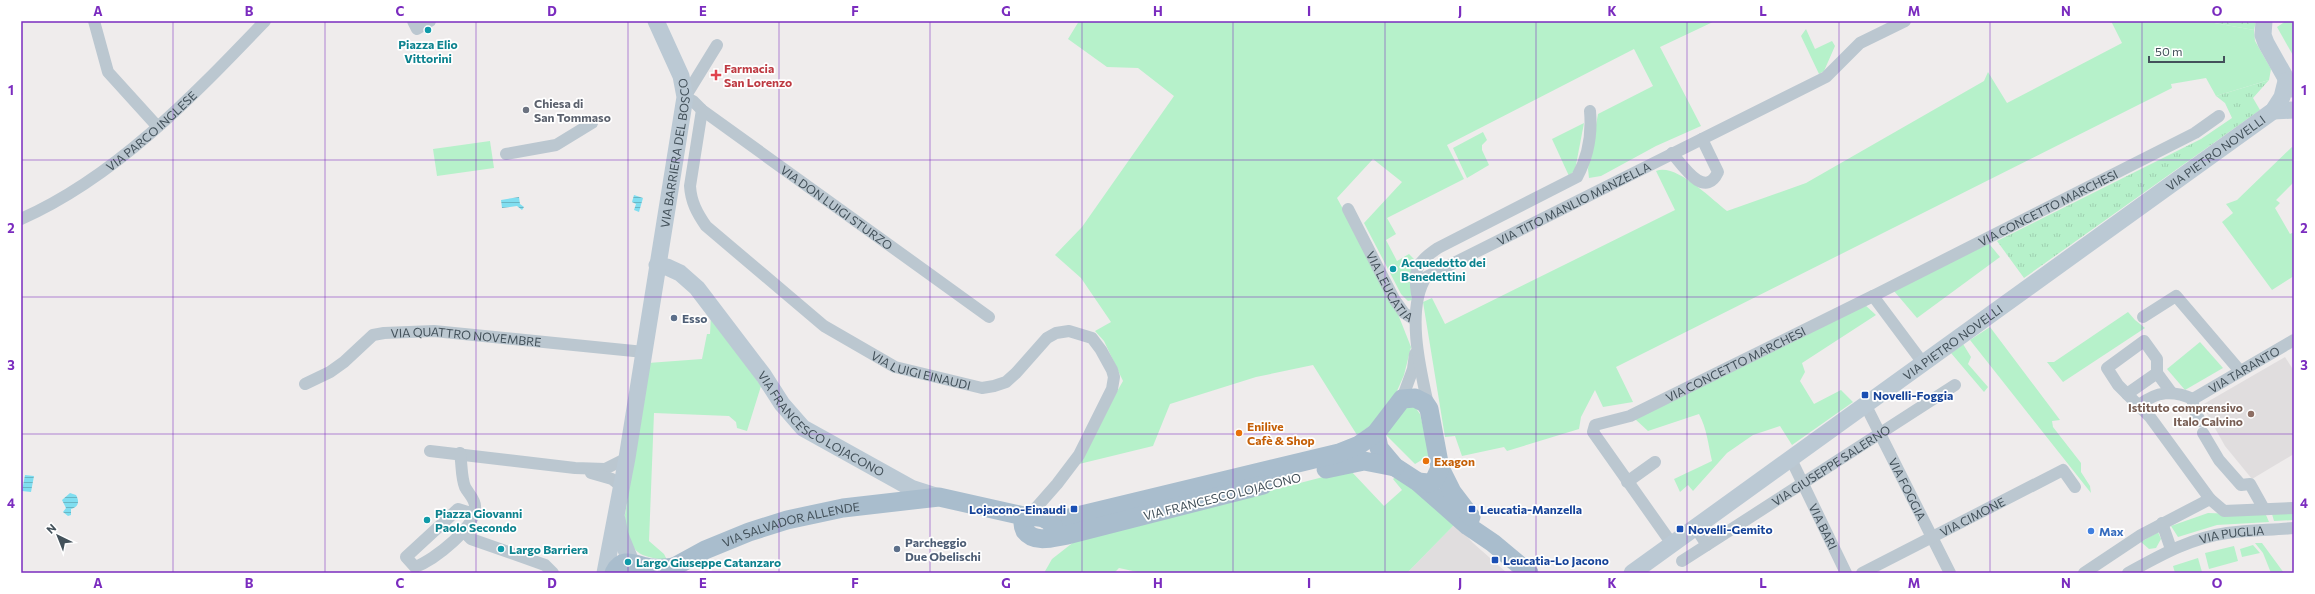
<svg xmlns="http://www.w3.org/2000/svg" width="2315" height="594" font-family="Commissioner,sans-serif">
<style>
.education{fill:#e0ddde}
.green{fill:#b6f1ca}
.forest{fill:url(#forest-crowns)}
.park{fill:url(#park-tufts)}
.water{fill:url(#water-rules)}
.lines{fill:none;stroke-linecap:round;stroke-linejoin:round}
.minor{stroke:#bbc7d0;stroke-width:12}
.secondary{stroke:#bbc9d4;stroke-width:17}
.primary{stroke:#a9bdcd;stroke-width:19}
.grid{fill:none;stroke:#7b2cbf;stroke-width:1;stroke-opacity:0.55}
.culture-dot{fill:#0f9aa8;stroke:#fff;stroke-width:1.5}
.health-dot{fill:#e0444e;stroke:#fff;stroke-width:1.5}
.worship-dot{fill:#6b7280;stroke:#fff;stroke-width:1.5}
.service-dot{fill:#5c6f8a;stroke:#fff;stroke-width:1.5}
.transit-dot{fill:#1a4fb4;stroke:#fff;stroke-width:1.5}
.education-dot{fill:#8d6e63;stroke:#fff;stroke-width:1.5}
.food-dot{fill:#e8710a;stroke:#fff;stroke-width:1.5}
.shop-dot{fill:#3f7fe0;stroke:#fff;stroke-width:1.5}
.labels{text-anchor:middle;dominant-baseline:central;stroke-width:3.5;stroke-linejoin:round;paint-order:stroke}
.culture-label{font-size:12px;font-weight:bold;fill:#0d838f;stroke:#fff;text-anchor:start}
.health-label{font-size:12px;font-weight:bold;fill:#be3a42;stroke:#fff;text-anchor:start}
.worship-label{font-size:12px;font-weight:bold;fill:#5b616d;stroke:#fff;text-anchor:start}
.street-label{font-size:12px;fill:#43515a;stroke:#fff}
.service-label{font-size:12px;font-weight:bold;fill:#4e5e75;stroke:#fff;text-anchor:start}
.transit-label{font-size:12px;font-weight:bold;fill:#164399;stroke:#fff;text-anchor:start}
.education-label{font-size:12px;font-weight:bold;fill:#785e54;stroke:#fff;text-anchor:end}
.food-label{font-size:12px;font-weight:bold;fill:#c56008;stroke:#fff;text-anchor:start}
.shop-label{font-size:12px;font-weight:bold;fill:#366cbe;stroke:#fff;text-anchor:start}
.neatline{fill:none;stroke:#7b2cbf;stroke-width:1.5}
.grid-label{font-size:13px;text-anchor:middle;font-weight:bold;fill:#7b2cbf}
</style>
<defs>
<pattern id="forest-crowns" width="20" height="18" patternUnits="userSpaceOnUse"><rect width="20" height="18" fill="#b6f1ca"/><path d="M2 6a3 3 0 1 1 6 0M12 15a3 3 0 1 1 6 0" fill="none" stroke="#9ed0b0"/></pattern>
<pattern id="park-tufts" width="24" height="20" patternUnits="userSpaceOnUse"><rect width="24" height="20" fill="#b6f1ca"/><path d="M3 7l-1-3M5 7V3M7 7l1-3M15 17l-1-3M17 17v-4M19 17l1-3" fill="none" stroke="#9ed0b0"/></pattern>
<pattern id="water-rules" width="6" height="5" patternUnits="userSpaceOnUse"><rect width="6" height="5" fill="#80def0"/><path d="M0 2.5h6" fill="none" stroke="#6ab6c5"/></pattern>
</defs>
<rect width="100%" height="100%" fill="#efecec"/>
<g class="education">
<path d="M 2285,357 L 2294,371 L 2294,454 L 2252,479 L 2225,446 L 2202,405 Z"/>
<path d="M 1455,524 L 1473,543 L 1507,573 L 1407,573 Z"/>
</g>
<g class="green">
<path d="M 1079,21 L 1715,21 L 1660,47 L 1701,126 L 1656,146 L 1601,176 L 1589,178 L 1588,169 L 1598,114 L 1653,86 L 1634,49 L 1447,145 L 1464,179 L 1387,218 L 1396,234 L 1386,240 L 1397,261 L 1409,254 L 1414,259 L 1411,279 L 1412,300 L 1408,301 L 1401,294 L 1364,223 L 1402,182 L 1373,159 L 1337,198 L 1392,299 L 1411,347 L 1404,375 L 1397,391 L 1374,423 L 1357,435 L 1313,365 L 1256,377 L 1170,404 L 1153,446 L 1075,465 L 1123,381 L 1104,341 L 1095,331 L 1111,322 L 1081,278 L 1055,255 L 1082,227 L 1174,96 L 1138,68 L 1107,67 L 1068,39 Z"/>
<path d="M 2111,21 L 2203,21 L 2254,30 L 2255,41 L 2271,69 L 2269,80 L 2216,96 L 2206,78 L 2171,84 L 2172,88 L 1616,367 L 1633,402 L 1603,407 L 1595,390 L 1581,417 L 1579,429 L 1507,451 L 1504,447 L 1462,456 L 1455,436 L 1445,437 L 1423,302 L 1432,298 L 1445,324 L 1675,210 L 1656,171 C 1676,163 1711,199 1727,211 L 1806,183 L 1984,81 L 1988,72 L 2007,103 L 2122,43 Z"/>
<path d="M 2286,21 L 2294,21 L 2294,57 L 2277,27 Z"/>
<path d="M 1806,29 L 1815,49 L 1832,41 L 1835,46 L 1824,71 L 1819,74 L 1801,36 Z"/>
<path d="M 1584,123 L 1575,170 L 1569,176 L 1552,139 Z"/>
<path d="M 1483,132 L 1487,140 L 1482,145 L 1482,150 L 1489,165 L 1467,178 L 1453,148 Z"/>
<path d="M 490,141 L 494,168 L 437,176 L 433,149 Z"/>
<path d="M 2292,147 L 2294,149 L 2294,182 L 2276,200 L 2280,203 L 2275,208 L 2290,234 L 2294,232 L 2294,276 L 2272,290 L 2222,222 L 2233,213 L 2226,204 L 2237,200 Z"/>
<path d="M 1986,240 L 2000,257 L 1917,318 L 1894,291 Z"/>
<path d="M 1864,304 L 1876,315 L 1802,363 L 1805,372 L 1800,381 L 1814,404 L 1841,390 L 1853,402 L 1792,445 L 1780,426 L 1753,435 L 1727,453 L 1693,491 L 1688,485 L 1680,492 L 1674,479 L 1712,461 C 1708,444 1707,429 1699,414 L 1648,431 L 1635,419 Z"/>
<path d="M 2128,312 L 2135,320 L 2145,328 L 2063,382 L 2047,362 L 2054,362 Z"/>
<path d="M 711,314 L 761,386 L 747,431 L 737,428 L 736,422 L 729,416 L 654,413 L 649,541 L 664,554 L 667,560 C 633,557 628,548 625,515 L 648,363 L 702,359 L 707,334 L 710,334 Z"/>
<path d="M 1990,327 L 2060,420 L 2052,421 L 2053,427 L 2081,463 L 2081,472 L 2090,486 L 2091,493 L 1970,340 Z"/>
<path d="M 2200,342 L 2223,368 L 2185,390 L 2167,369 Z"/>
<path d="M 1963,344 L 1971,357 L 1968,364 L 1988,387 L 1984,392 L 1951,353 Z"/>
<path d="M 1405,407 L 1415,407 L 1420,414 L 1430,455 L 1415,464 L 1386,435 Z"/>
<path d="M 1350,470 L 1384,506 L 1402,490 L 1393,479 L 1396,476 L 1455,524 L 1407,573 L 1142,573 L 1119,568 L 1114,573 L 1044,573 L 1052,559 L 1075,541 Z"/>
<path d="M 2294,511 L 2294,520 L 2274,521 L 2272,514 Z"/>
<path d="M 2208,513 L 2266,515 L 2269,522 L 2217,525 L 2178,537 L 2171,526 Z"/>
<path d="M 2158,532 L 2161,539 L 2156,548 L 2149,549 L 2141,542 Z"/>
<path d="M 2255,543 L 2262,543 L 2284,573 L 2271,573 L 2263,553 Z"/>
<path d="M 2253,545 L 2260,553 L 2242,557 L 2240,549 Z"/>
<path d="M 2234,546 L 2238,561 L 2209,569 L 2205,553 Z"/>
<path d="M 2198,558 L 2202,572 L 2175,573 L 2173,566 Z"/>
</g>
<path class="forest" d="M 2203,21 L 2256,21 L 2254,30 Z"/>
<path class="park" d="M 2269,80 L 2253,98 L 2260,110 L 2024,278 L 1997,241 L 2201,139 L 2232,118 L 2225,103 L 2216,96 Z"/>
<g class="water">
<path d="M 634,195 L 643,198 L 639,212 L 634,210 L 636,204 L 632,202 Z"/>
<path d="M 519,197 L 520,204 L 524,207 L 522,210 L 517,206 L 502,208 L 501,200 Z"/>
<path d="M 25,475 L 34,476 L 31,492 L 22,491 Z"/>
<path d="M 70,493 L 76,495 C 80,502 78,507 71,509 L 71,515 L 68,516 L 63,512 L 66,508 L 62,500 Z"/>
</g>
<g class="lines">
<g class="minor">
<path d="M 94,21 L 108,72 L 157,126"/>
<path d="M 413,21 L 417,29 L 430,21"/>
<path id="s1" d="M 717,45 L 685,97 L 693,101 L 702,110 L 989,317"/>
<path id="s2" d="M 702,110 L 690,186 C 691,202 697,213 706,226 L 824,326 L 895,367 L 982,388 L 994,386 L 1006,382 L 1016,373 L 1047,338 L 1056,333 L 1069,331 L 1092,338 L 1101,350 L 1112,370 L 1114,377 L 1112,389 L 1079,455 L 1057,484 L 1028,517"/>
<path d="M 1672,153 C 1683,166 1705,200 1718,172 L 1702,139"/>
<path d="M 506,154 L 556,145 L 592,123"/>
<path id="s3" d="M 1348,209 L 1394,299 L 1404,313 L 1415,320"/>
<path id="s4" d="M 21,219 C 116,177 194,95 265,21"/>
<path d="M 1417,294 C 1413,269 1417,262 1438,248 L 1577,177 C 1588,157 1592,133 1590,111"/>
<path id="s5" d="M 1873,296 L 2195,133 L 2219,116"/>
<path d="M 2143,317 L 2176,296 L 2240,371"/>
<path d="M 2157,373 L 2157,359 L 2144,341 L 2107,368 L 2118,385 L 2150,417 L 2210,499 L 2224,511 L 2294,508"/>
<path id="s6" d="M 305,384 L 330,372 L 344,362 L 373,335 L 384,333 L 434,331 L 644,352"/>
<path d="M 2127,394 L 2157,373 L 2171,392"/>
<path d="M 1402,399 L 1413,369 L 1415,354"/>
<path id="s7" d="M 2193,399 L 2294,340"/>
<path d="M 2193,399 L 2193,407 L 2200,421"/>
<path id="s8" d="M 1865,404 L 1950,573"/>
<path d="M 2139,405 C 2157,391 2173,390 2193,399"/>
<path id="s9" d="M 1429,409 C 1421,373 1405,310 1426,277 L 1826,77 L 1860,43 L 1905,21"/>
<path d="M 2203,433 L 2219,460 L 2241,485 L 2250,484 L 2264,509"/>
<path d="M 430,451 L 575,468 L 605,469 L 627,458"/>
<path d="M 460,453 C 462,464 461,477 465,487 C 468,493 475,499 475,506 C 477,527 434,560 415,567 L 406,557 L 458,509 L 474,514"/>
<path id="s10" d="M 1790,457 L 1846,573"/>
<path d="M 591,473 L 612,479 L 621,486"/>
<path d="M 1627,482 L 1655,462"/>
<path d="M 2162,523 L 2171,549"/>
<path id="s11" d="M 1695,527 L 1707,545 L 1955,385"/>
<path d="M 463,531 L 471,539 L 545,565 L 553,573"/>
<path id="s12" d="M 1672,544 L 1593,432 L 1595,425 L 1630,416 L 1873,296 L 1923,363"/>
<path d="M 1682,561 L 1707,545"/>
<path id="s13" d="M 1862,573 L 2063,470 L 2075,487"/>
<path d="M 2084,573 L 2141,535 L 2210,499"/>
<path id="s14" d="M 2128,573 C 2159,556 2190,538 2227,533 C 2249,530 2272,530 2294,528"/>
</g>
<g class="secondary">
<path d="M 2264,21 L 2263,35 L 2266,43 L 2292,89"/>
<path d="M 2273,111 L 2294,110"/>
<path id="s15" d="M 657,265 L 667,267 L 680,273 L 697,288 L 764,376 L 782,404 L 803,428 L 911,488 L 939,497"/>
<path d="M 617,519 L 620,535 L 631,562"/>
<path id="s16" d="M 605,573 L 627,458 L 685,97 L 681,76 L 656,21"/>
<path id="s17" d="M 1632,573 L 2273,111 L 2282,97 L 2286,81"/>
</g>
<g class="primary">
<path d="M 1376,433 L 1379,448 L 1395,467 L 1418,482 L 1468,526 L 1493,543 L 1529,573"/>
<path d="M 1440,468 L 1452,492 L 1471,517"/>
<path d="M 1326,469 L 1364,461 L 1395,467"/>
<path d="M 1047,520 L 1069,518 L 1339,453 L 1359,445 L 1376,433 L 1402,399 L 1415,398 L 1425,403 L 1429,409 L 1440,468 L 1434,481 L 1428,483 L 1418,482"/>
<path d="M 1049,537 C 1064,522 1037,511 1024,520 C 1022,524 1023,527 1025,531 C 1035,544 1054,537 1067,535 L 1263,485"/>
<path d="M 614,573 C 623,555 636,566 652,568 C 659,569 666,568 674,567"/>
<path id="s18" d="M 663,573 L 705,550 L 749,532 L 787,520 L 843,508 L 939,497 L 1028,517"/>
</g>
</g>
<path class="grid" d="M 173,21 L 173,573M 325,21 L 325,573M 476,21 L 476,573M 628,21 L 628,573M 779,21 L 779,573M 930,21 L 930,573M 1082,21 L 1082,573M 1233,21 L 1233,573M 1385,21 L 1385,573M 1536,21 L 1536,573M 1687,21 L 1687,573M 1839,21 L 1839,573M 1990,21 L 1990,573M 2142,21 L 2142,573M 21,160 L 2294,160M 21,297 L 2294,297M 21,434 L 2294,434"/>
<g class="culture-dot">
<circle cx="428" cy="30" r="4"/>
<circle cx="1393" cy="269" r="4"/>
<circle cx="427" cy="520" r="4"/>
<circle cx="501" cy="549" r="4"/>
<circle cx="628" cy="562" r="4"/>
</g>
<path class="health-dot" d="M714 69h4v4h4v4h-4v4h-4v-4h-4v-4h4z"/>
<circle class="worship-dot" cx="526" cy="110" r="4"/>
<g class="service-dot">
<circle cx="674" cy="318" r="4"/>
<circle cx="897" cy="549" r="4"/>
</g>
<g class="transit-dot">
<rect x="1861" y="391" width="8" height="8" rx="2"/>
<rect x="1070" y="505" width="8" height="8" rx="2"/>
<rect x="1468" y="505" width="8" height="8" rx="2"/>
<rect x="1676" y="525" width="8" height="8" rx="2"/>
<rect x="1491" y="556" width="8" height="8" rx="2"/>
</g>
<circle class="education-dot" cx="2251" cy="414" r="4"/>
<g class="food-dot">
<circle cx="1239" cy="433" r="4"/>
<circle cx="1426" cy="461" r="4"/>
</g>
<circle class="shop-dot" cx="2091" cy="531" r="4"/>
<g class="labels">
<g class="culture-label">
<text x="428" y="44" text-anchor="middle">Piazza Elio<tspan x="428" dy="14">Vittorini</tspan></text>
<text x="1401" y="262">Acquedotto dei<tspan x="1401" dy="14">Benedettini</tspan></text>
<text x="435" y="513">Piazza Giovanni<tspan x="435" dy="14">Paolo Secondo</tspan></text>
<text x="509" y="549">Largo Barriera</text>
<text x="636" y="562">Largo Giuseppe Catanzaro</text>
</g>
<g class="health-label">
<text x="724" y="68">Farmacia<tspan x="724" dy="14">San Lorenzo</tspan></text>
</g>
<g class="worship-label">
<text x="534" y="103">Chiesa di<tspan x="534" dy="14">San Tommaso</tspan></text>
</g>
<g class="street-label">
<text stroke="none"><textPath href="#s4" startOffset="158">VIA PARCO INGLESE</textPath></text>
<text stroke="none"><textPath href="#s16" startOffset="426">VIA BARRIERA DEL BOSCO</textPath></text>
<text stroke="none"><textPath href="#s17" startOffset="719">VIA PIETRO NOVELLI</textPath></text>
<text stroke="none"><textPath href="#s9" startOffset="300">VIA TITO MANLIO MANZELLA</textPath></text>
<text stroke="none"><textPath href="#s1" startOffset="249">VIA DON LUIGI STURZO</textPath></text>
<text stroke="none"><textPath href="#s5" startOffset="196">VIA CONCETTO MARCHESI</textPath></text>
<text stroke="none"><textPath href="#s3" startOffset="88">VIA LEUCATIA</textPath></text>
<text stroke="none"><textPath href="#s6" startOffset="178">VIA QUATTRO NOVEMBRE</textPath></text>
<text stroke="none"><textPath href="#s17" startOffset="395">VIA PIETRO NOVELLI</textPath></text>
<text stroke="none"><textPath href="#s12" startOffset="298">VIA CONCETTO MARCHESI</textPath></text>
<text stroke="none"><textPath href="#s2" startOffset="383">VIA LUIGI EINAUDI</textPath></text>
<text stroke="none"><textPath href="#s7" startOffset="59">VIA TARANTO</textPath></text>
<text stroke="none"><textPath href="#s15" startOffset="234">VIA FRANCESCO LOJACONO</textPath></text>
<text stroke="none"><textPath href="#s11" startOffset="169">VIA GIUSEPPE SALERNO</textPath></text>
<text stroke="none"><textPath href="#s8" startOffset="95">VIA FOGGIA</textPath></text>
<text transform="translate(1222 496) rotate(-14)">VIA FRANCESCO LOJACONO</text>
<text stroke="none"><textPath href="#s13" startOffset="124">VIA CIMONE</textPath></text>
<text stroke="none"><textPath href="#s18" startOffset="138">VIA SALVADOR ALLENDE</textPath></text>
<text stroke="none"><textPath href="#s10" startOffset="77">VIA BARI</textPath></text>
<text stroke="none"><textPath href="#s14" startOffset="112">VIA PUGLIA</textPath></text>
</g>
<g class="service-label">
<text x="682" y="318">Esso</text>
<text x="905" y="542">Parcheggio<tspan x="905" dy="14">Due Obelischi</tspan></text>
</g>
<g class="transit-label">
<text x="1873" y="395">Novelli-Foggia</text>
<text x="1066" y="509" text-anchor="end">Lojacono-Einaudi</text>
<text x="1480" y="509">Leucatia-Manzella</text>
<text x="1688" y="529">Novelli-Gemito</text>
<text x="1503" y="560">Leucatia-Lo Jacono</text>
</g>
<g class="education-label">
<text x="2243" y="407">Istituto comprensivo<tspan x="2243" dy="14">Italo Calvino</tspan></text>
</g>
<g class="food-label">
<text x="1247" y="426">Enilive<tspan x="1247" dy="14">Cafè &amp; Shop</tspan></text>
<text x="1434" y="461">Exagon</text>
</g>
<g class="shop-label">
<text x="2099" y="531">Max</text>
</g>
</g>
<rect width="2315" height="594" fill="none" stroke="#ffffff" stroke-width="44"/>
<g transform="translate(58 536) rotate(317)" stroke="#ffffff" stroke-width="3" paint-order="stroke">
<path d="M0-3L7 15L0 10L-7 15Z" fill="#43515a"/>
<text y="-6" font-size="11" font-weight="bold" text-anchor="middle" fill="#43515a">N</text>
</g>
<path d="M2149 56v6h75v-6" fill="none" stroke="#43515a" stroke-width="2"/>
<text x="2155" y="56" font-size="12" fill="#43515a" stroke="#ffffff" stroke-width="3" paint-order="stroke">50 m</text>
<rect x="22" y="22" width="2271" height="550" class="neatline"/>
<g class="grid-label">
<text x="98" y="16">A</text>
<text x="249" y="16">B</text>
<text x="400" y="16">C</text>
<text x="552" y="16">D</text>
<text x="703" y="16">E</text>
<text x="855" y="16">F</text>
<text x="1006" y="16">G</text>
<text x="1158" y="16">H</text>
<text x="1309" y="16">I</text>
<text x="1460" y="16">J</text>
<text x="1612" y="16">K</text>
<text x="1763" y="16">L</text>
<text x="1914" y="16">M</text>
<text x="2066" y="16">N</text>
<text x="2217" y="16">O</text>
<text x="11" y="95">1</text>
<text x="2304" y="95">1</text>
<text x="11" y="233">2</text>
<text x="2304" y="233">2</text>
<text x="11" y="370">3</text>
<text x="2304" y="370">3</text>
<text x="11" y="508">4</text>
<text x="2304" y="508">4</text>
<text x="98" y="588">A</text>
<text x="249" y="588">B</text>
<text x="400" y="588">C</text>
<text x="552" y="588">D</text>
<text x="703" y="588">E</text>
<text x="855" y="588">F</text>
<text x="1006" y="588">G</text>
<text x="1158" y="588">H</text>
<text x="1309" y="588">I</text>
<text x="1460" y="588">J</text>
<text x="1612" y="588">K</text>
<text x="1763" y="588">L</text>
<text x="1914" y="588">M</text>
<text x="2066" y="588">N</text>
<text x="2217" y="588">O</text>
</g>
</svg>
